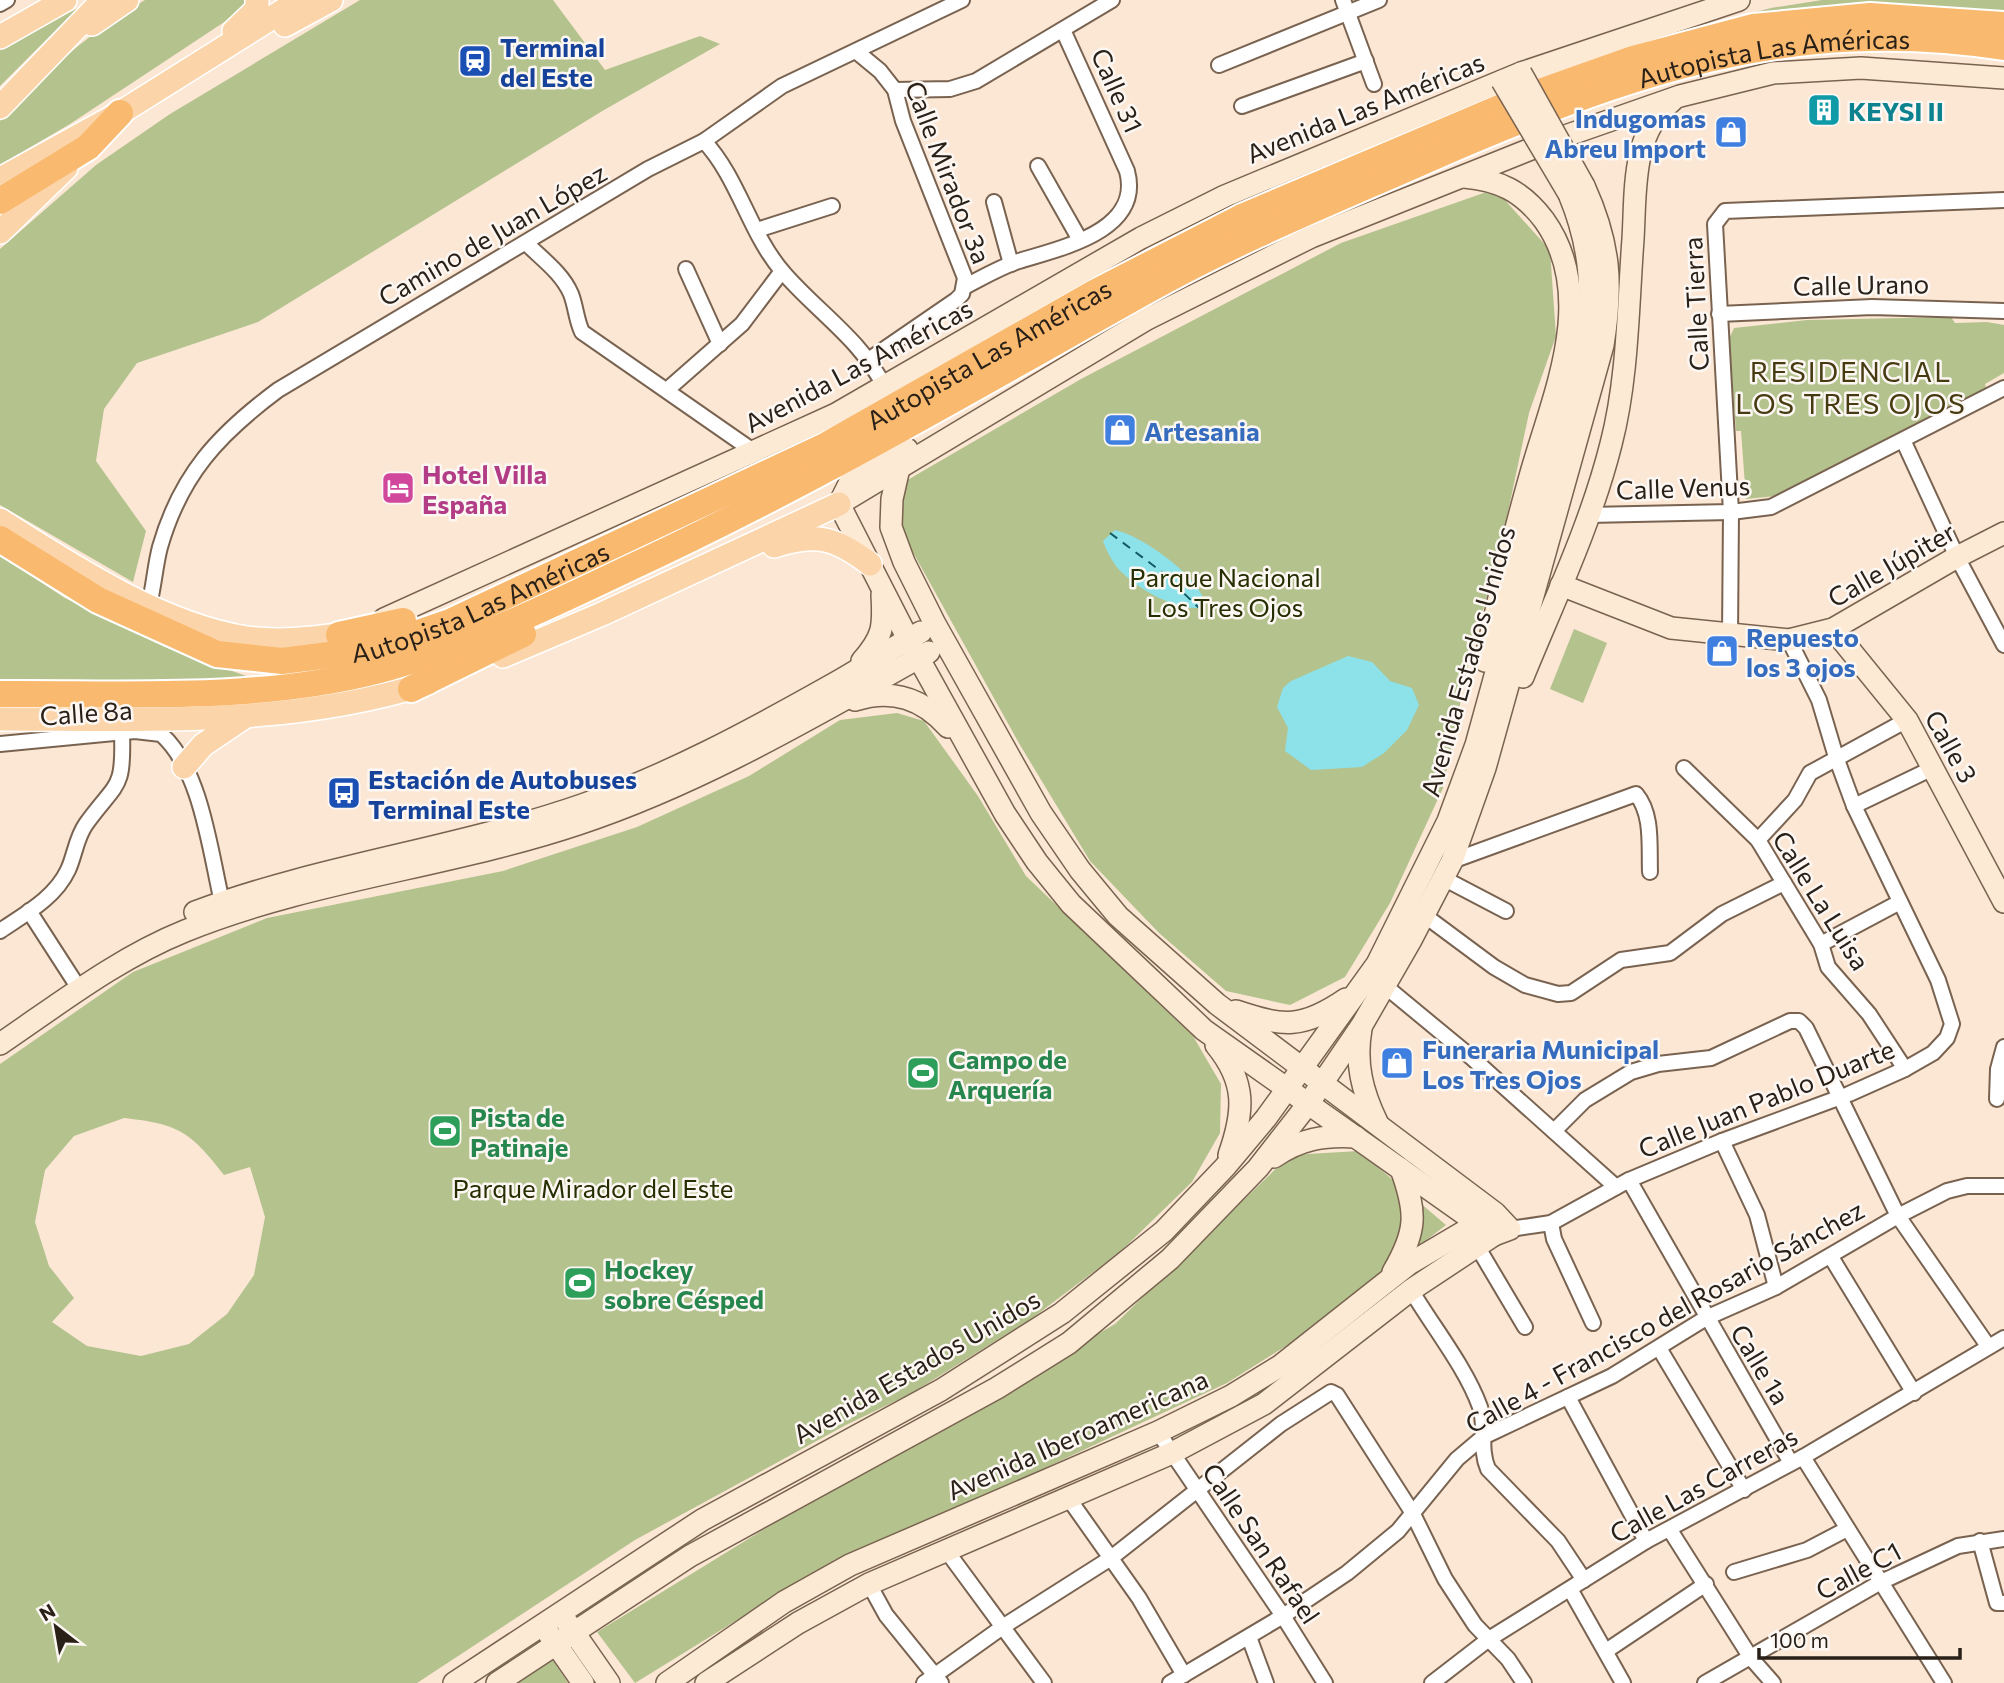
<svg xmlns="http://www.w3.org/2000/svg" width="2004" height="1683" font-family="Commissioner,sans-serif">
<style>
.green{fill:#b4c28e;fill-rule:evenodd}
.water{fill:#8de2e9}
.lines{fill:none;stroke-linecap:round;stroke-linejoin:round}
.ferry{stroke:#115a60;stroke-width:2;stroke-dasharray:9 7;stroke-linecap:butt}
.street-casing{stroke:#796350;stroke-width:18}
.secondary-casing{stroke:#796350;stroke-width:24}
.primary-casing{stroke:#fff;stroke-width:26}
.highway-casing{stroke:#fff;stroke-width:30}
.street{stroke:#fff;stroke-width:14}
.secondary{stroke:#fdead4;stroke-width:21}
.primary{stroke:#fbd5a9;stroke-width:23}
.highway{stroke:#f9b96f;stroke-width:26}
.secondary-bridge-casing{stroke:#796350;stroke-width:24;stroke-linecap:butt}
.secondary-bridge{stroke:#fdead4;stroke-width:21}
.labels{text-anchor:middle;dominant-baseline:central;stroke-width:5;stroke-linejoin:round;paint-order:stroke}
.transit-label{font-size:26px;font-weight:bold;fill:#164399;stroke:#fcf7f3;text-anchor:start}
.street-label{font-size:26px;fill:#292018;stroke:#fcf7f3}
.culture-label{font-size:26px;font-weight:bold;fill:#0d838f;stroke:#fcf7f3;text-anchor:start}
.shop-label{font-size:26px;font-weight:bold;fill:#366cbe;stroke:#fcf7f3;text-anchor:start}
.hotel-label{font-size:26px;font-weight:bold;fill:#b23c85;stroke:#fcf7f3;text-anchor:start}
.park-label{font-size:26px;fill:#262f01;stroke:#fcf7f3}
.leisure-label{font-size:26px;font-weight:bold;fill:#27864d;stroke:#fcf7f3;text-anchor:start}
.neighbourhood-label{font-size:28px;letter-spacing:2px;fill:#453a10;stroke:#fcf7f3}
</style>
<rect width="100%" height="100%" fill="#fce7d5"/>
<g class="green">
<path d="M 145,0 L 248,0 L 250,5 L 70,124 L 0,165 L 0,121 C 44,73 89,32 145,0 Z"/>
<path d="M 360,0 L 553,0 L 605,70 L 700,36 L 720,44 L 604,110 L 258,322 L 137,363 L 104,409 L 96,461 L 146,531 L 133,582 L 0,505 L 0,249 L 96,165 L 170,114 Z"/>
<path d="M 1822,0 L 2004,0 L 2004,13 C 1943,6 1883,1 1821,6 C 1797,7 1750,22 1730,19 L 1771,8 Z"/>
<path d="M 78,8 L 0,86 L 0,49 Z"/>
<path d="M 1495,189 L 1550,250 L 1556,336 L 1529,413 L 1502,540 L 1468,666 L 1443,788 L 1390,903 L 1345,977 L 1290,1005 L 1226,991 L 1159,933 L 1090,861 L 1020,745 L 895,520 L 904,482 L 1081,379 L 1341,243 Z"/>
<path d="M 1951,317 L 1955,323 L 1987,322 L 2004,325 L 2004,373 L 1985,384 L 1986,388 L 1806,484 L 1804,481 L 1776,496 L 1746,499 L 1741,431 L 1736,431 L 1729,339 L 1734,328 L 1807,320 Z"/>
<path d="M 0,555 L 65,598 L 165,647 L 263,682 L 0,679 Z"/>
<path d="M 1574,629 L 1607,643 L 1583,703 L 1550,689 Z"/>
<path d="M 897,713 L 924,721 L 978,796 L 1026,876 L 1193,1036 L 1221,1084 L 1220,1133 L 1192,1182 L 1120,1252 L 1031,1319 L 912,1393 L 844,1426 L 635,1540 L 417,1683 L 0,1683 L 0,1064 L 133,972 L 267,918 L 503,871 L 637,827 L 749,776 L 840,720 ZM 124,1118 C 178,1124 190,1131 224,1175 L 250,1167 L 265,1217 L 254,1275 L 227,1314 L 189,1344 L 141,1356 L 87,1346 L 52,1322 L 74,1298 L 49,1266 L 35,1222 L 45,1170 L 74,1136 Z"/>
<path d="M 1359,1151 L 1446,1225 L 1308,1332 L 1227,1383 L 794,1585 L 635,1683 L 597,1632 L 810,1501 L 1115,1324 L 1290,1155 Z"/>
<path d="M 552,1659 L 568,1683 L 517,1683 Z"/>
</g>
<g class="water">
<path d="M 1115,530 C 1142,536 1194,573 1204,600 L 1199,608 C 1173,610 1132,586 1116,566 C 1110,558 1106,549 1103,541 Z"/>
<path d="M 1348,656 L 1372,662 L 1390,681 L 1412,688 L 1419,705 L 1407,730 L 1384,753 L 1362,767 L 1311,770 L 1285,751 L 1288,728 L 1277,707 L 1283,688 L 1291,681 Z"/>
</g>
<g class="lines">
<path class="ferry" d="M 1110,533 L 1162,572 L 1199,608"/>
<defs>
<g id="street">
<path d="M 1343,0 L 1374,84"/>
<path d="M 0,4 L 7,0"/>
<path d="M 857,52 L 880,71 L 895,90 L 903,121 L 965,278 L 962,294 L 956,300 L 870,359"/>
<path d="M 1219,65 L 1379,0"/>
<path d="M 895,90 L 950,89 L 976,81 L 1112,0"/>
<path d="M 1242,106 L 1366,61"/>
<path d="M 704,141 C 739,179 749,232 782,271 C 816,311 862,340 885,388"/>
<path d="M 1038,166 L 1080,240"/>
<path d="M 994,202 L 1011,264"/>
<path d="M 757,230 L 832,206"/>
<path d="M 526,243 C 542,259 562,273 571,294 C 576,307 576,319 582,332 L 756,453"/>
<path d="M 686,269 L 720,344"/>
<path d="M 964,287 C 982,278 1000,267 1019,261 C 1061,248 1143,231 1127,171 L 1063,30"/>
<path d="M 1719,314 L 1872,307 L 2004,311"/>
<path d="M 668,389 L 742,324 L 782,271"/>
<path d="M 1903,440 L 1957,557 L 2004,645"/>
<path d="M 1588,515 L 1731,512 L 1771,507 L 2004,388"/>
<path d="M 149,605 C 154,586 155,566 160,547 C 181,474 219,434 278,390 L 648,169 L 704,141 L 782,86 L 962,0"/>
<path d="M 1730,636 L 1731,512 L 1715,224 L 1725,211 L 2004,200"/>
<path d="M 0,744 L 135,731 L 161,734 C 201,769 210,851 222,902"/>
<path d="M 1684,768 L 1758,840 L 1821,944 L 1828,967 L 1869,1014 L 1905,1069"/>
<path d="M 1854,806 L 1933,768"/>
<path d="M 1758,840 L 1795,800 L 1810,773 L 1907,720"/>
<path d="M 1452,861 L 1636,794 C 1653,814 1649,846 1650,872"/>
<path d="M 1443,878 L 1506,911"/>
<path d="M 29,911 L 80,990"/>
<path d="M 1424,915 L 1494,967 L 1525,985 L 1558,994 L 1571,993 L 1621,960 L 1670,953 L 1722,914 L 1784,883"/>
<path d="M 0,931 C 25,914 55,898 68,870 C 75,855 76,838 86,824 C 117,781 124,791 122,733"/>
<path d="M 1821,944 L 1900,902"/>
<path d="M 1385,986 L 1471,1057 L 1616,1187"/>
<path d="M 1997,1099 L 1998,1069 L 2004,1047"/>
<path d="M 1554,1131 L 1585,1100 L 1631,1072 L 1658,1064 L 1711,1058 L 1790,1021 L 1799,1021 L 1806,1028 L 1898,1216 L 1988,1346"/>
<path d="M 1722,1141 L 1757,1215 L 1776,1287"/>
<path d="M 1629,1180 L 1791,1463"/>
<path d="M 1551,1223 L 1554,1239 L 1593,1323"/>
<path d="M 1510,1229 L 1551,1223 L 1629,1180 L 1722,1141 L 1849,1094 L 1905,1069 L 1933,1053 L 1947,1038 L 1952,1024 L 1938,980 L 1854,806 L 1836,757 L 1819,700 L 1789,640"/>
<path d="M 1477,1246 L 1525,1327"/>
<path d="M 1831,1257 L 1914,1393"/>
<path d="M 1411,1290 C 1433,1327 1466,1368 1480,1407 C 1487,1428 1479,1448 1488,1469 L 1558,1541 L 1584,1580"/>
<path d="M 1659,1348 L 1744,1490"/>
<path d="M 1568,1397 L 1646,1541"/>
<path d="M 1158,1432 L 1283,1616 L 1325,1683"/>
<path d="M 1803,1457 L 1944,1683"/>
<path d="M 1069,1499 L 1139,1598 L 1184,1675"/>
<path d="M 1670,1530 L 1751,1658 L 1773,1683"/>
<path d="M 1980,1541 L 1997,1603 L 2004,1603"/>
<path d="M 946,1550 L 1044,1683"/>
<path d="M 1734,1572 L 1807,1550 L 1847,1529"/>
<path d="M 869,1584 L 886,1615 L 941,1683"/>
<path d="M 1570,1589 L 1623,1683"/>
<path d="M 1249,1637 L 1266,1683"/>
<path d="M 1606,1651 L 1706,1584"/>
<path d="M 924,1683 L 1004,1626 L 1111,1558 L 1281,1424 L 1331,1392 L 1337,1395 L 1412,1512 L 1445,1579 L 1475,1625 L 1508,1659 L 1524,1683"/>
<path d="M 1170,1683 L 1283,1616 L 1347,1573 L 1398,1531 L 1457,1459 L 1483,1437 L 1612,1376 L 1706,1318 L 1776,1287 L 1898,1216 L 1947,1191 L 1967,1186 L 2004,1186"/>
<path d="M 1432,1683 L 1489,1639 L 1646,1541 L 1803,1457 L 2004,1338"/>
<path d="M 1705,1683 L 1881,1582 L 1958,1546 L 2004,1539"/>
</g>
<g id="secondary">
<path d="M 1464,177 C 1499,180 1522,191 1544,220 C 1600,298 1551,399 1529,480 C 1512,540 1498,600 1485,661"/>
<path d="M 907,449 L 852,478 L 839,504 L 908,639 L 1005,814 L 1037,862 L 1071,904 L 1204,1030 L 1494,1235"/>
<path d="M 839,504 L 1147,319 L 1311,237 L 1551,141 L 1680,96 L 1773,73 L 1861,68 L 2004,78"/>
<path d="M 1561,585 L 1671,628 L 1789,640 L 1833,629 L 1957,557 L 2004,533"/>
<path d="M 384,619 L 836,414 L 1141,238 L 1225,196 L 1521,73 L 1739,0"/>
<path d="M 1833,629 L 1907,720 L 2004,902"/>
<path d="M 862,661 C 883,637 884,627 882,595"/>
<path d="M 1523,677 C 1554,601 1591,524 1611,444 C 1628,379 1628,306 1633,239 C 1636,191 1631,133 1672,101"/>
<path d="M 855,700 C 893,688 923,699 948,727"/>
<path d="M 195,912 C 321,865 455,849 582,805 C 669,775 750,731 830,686 C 861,669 890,649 921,632"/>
<path d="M 1236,1011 C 1284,1027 1302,1029 1346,999"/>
<path d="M 1361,1029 C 1355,1063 1362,1091 1377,1122"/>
<path d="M 0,1044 C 59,1004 118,958 185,931 C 311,880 449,867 578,824 C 702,783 816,715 929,652"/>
<path d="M 1216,1045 C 1247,1083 1244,1112 1229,1155"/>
<path d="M 1274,1157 C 1300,1139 1324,1135 1356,1137"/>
<path d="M 1393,1272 C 1417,1231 1417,1213 1401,1169"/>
<path d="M 566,1621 L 609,1683"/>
<path d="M 549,1634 L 583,1683"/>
<path d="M 454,1683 L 702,1520 L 941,1390 L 1062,1313 L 1164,1231 L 1225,1167 L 1266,1118 L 1377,964 L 1448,821 L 1476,745 L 1585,348 C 1594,293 1591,247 1569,194"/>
<path d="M 497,1683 L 690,1556 L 997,1388 L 1069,1343 L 1170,1259 L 1258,1168 L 1308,1104 L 1362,1025 L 1411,940 L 1452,861 L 1485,768 L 1603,345 C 1613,284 1610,243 1584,186"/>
<path d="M 667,1683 L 784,1602 L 850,1565 L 1158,1432 L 1231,1396 L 1280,1366 L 1409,1264 L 1487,1218"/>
<path d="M 706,1683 L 798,1623 L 869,1584 L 1172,1453 L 1264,1404 L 1411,1290 L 1494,1235 L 1510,1229 L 1495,1213 L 1217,1004 L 1118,916 L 1080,870 L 1041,813 L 935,624 L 904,562 L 891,527 L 892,499 L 899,468"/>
</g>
<g id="primary">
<path d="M 92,24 L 127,0"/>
<path d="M 285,25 L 331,0"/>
<path d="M 234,31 L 257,9 L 257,0"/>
<path d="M 0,37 L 65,0"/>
<path d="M 0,107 L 103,0"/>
<path d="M 0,179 L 120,113 L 300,0"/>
<path d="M 0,232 L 66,168"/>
<path d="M 0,520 C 72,566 162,625 247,638 C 278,642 308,639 339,635"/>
<path d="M 774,546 C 816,532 836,538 870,564"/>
<path d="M 503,656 L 602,614 L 839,504"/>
<path d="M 0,719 C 141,719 291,727 428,683"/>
<path d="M 184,767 L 203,745 L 243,718"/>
</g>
<g id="highway">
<path d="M 0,201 L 88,147 L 120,113"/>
<path id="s1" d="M 0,539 L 98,600 L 217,654 L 282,661 L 369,650 L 450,622 L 825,446 L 1094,293 L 1242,217 L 1523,98 L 1633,59 L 1753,27 L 1870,16 L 2004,25"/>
<path d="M 339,635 L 403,621"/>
<path d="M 411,689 L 523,634"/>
<path id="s2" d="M 0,694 C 124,693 254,702 376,671 C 462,648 545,608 625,570 C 805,487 975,387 1148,290 C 1239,239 1336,200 1431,158 C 1625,74 1790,14 2004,47"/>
</g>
</defs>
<use href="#street" class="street-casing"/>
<use href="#secondary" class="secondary-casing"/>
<use href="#primary" class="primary-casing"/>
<use href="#highway" class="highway-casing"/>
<use href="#street" class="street"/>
<use href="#secondary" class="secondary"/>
<use href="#primary" class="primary"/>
<use href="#highway" class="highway"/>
<defs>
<g id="secondary-bridge">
<path d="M 1521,73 L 1584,186"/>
<path d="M 1502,81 L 1569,194"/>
</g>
</defs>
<use href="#secondary-bridge" class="secondary-bridge-casing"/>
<use href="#secondary-bridge" class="secondary-bridge"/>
</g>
<defs>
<symbol id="station-square" viewBox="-11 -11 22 22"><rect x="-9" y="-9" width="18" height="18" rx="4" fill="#1a4fb4" stroke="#fcf7f3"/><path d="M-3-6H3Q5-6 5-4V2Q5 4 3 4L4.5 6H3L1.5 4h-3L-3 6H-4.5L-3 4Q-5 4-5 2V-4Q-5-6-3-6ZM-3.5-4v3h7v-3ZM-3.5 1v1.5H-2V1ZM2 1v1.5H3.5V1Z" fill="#fff"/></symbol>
<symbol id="building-square" viewBox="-11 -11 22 22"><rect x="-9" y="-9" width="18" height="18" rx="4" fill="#0f9aa8" stroke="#fcf7f3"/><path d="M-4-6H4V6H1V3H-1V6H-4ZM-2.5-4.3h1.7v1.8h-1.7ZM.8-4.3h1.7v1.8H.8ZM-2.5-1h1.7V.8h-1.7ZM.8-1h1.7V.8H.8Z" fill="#fff"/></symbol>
<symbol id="shop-square" viewBox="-11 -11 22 22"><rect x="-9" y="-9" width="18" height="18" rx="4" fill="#3f7fe0" stroke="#fcf7f3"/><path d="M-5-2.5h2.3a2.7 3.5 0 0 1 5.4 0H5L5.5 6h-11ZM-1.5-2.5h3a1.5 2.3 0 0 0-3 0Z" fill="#fff"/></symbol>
<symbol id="hotel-square" viewBox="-11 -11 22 22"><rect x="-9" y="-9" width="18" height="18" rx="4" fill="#d1479c" stroke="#fcf7f3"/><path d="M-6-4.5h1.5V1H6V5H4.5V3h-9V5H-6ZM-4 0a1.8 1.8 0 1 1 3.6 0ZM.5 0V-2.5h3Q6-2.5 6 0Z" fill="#fff"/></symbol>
<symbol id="bus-square" viewBox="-11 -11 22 22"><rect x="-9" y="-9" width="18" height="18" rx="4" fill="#1a4fb4" stroke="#fcf7f3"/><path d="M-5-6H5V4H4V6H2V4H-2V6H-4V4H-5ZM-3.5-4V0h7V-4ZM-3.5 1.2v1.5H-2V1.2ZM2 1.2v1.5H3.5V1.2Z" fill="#fff"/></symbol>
<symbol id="stadium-square" viewBox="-11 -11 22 22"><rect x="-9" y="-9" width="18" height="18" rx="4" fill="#2e9e5b" stroke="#fcf7f3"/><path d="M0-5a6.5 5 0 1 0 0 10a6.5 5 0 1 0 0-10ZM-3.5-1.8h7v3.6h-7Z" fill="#fff"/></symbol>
</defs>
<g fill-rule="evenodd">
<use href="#station-square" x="456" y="42" width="38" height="38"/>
<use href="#building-square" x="1805" y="91" width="38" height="38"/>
<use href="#shop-square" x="1712" y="113" width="38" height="38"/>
<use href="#shop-square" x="1101" y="411" width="38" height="38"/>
<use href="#hotel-square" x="379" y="469" width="38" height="38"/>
<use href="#shop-square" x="1703" y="632" width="38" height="38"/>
<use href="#bus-square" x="325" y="774" width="38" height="38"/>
<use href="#shop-square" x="1378" y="1044" width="38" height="38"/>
<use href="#stadium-square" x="904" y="1054" width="38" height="38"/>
<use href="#stadium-square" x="426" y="1112" width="38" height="38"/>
<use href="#stadium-square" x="561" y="1264" width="38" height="38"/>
</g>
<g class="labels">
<g class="transit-label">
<text x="500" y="46">Terminal<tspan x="500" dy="30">del Este</tspan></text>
<text x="368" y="778">Estación de Autobuses<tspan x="368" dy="30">Terminal Este</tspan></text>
</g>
<g class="street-label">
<text stroke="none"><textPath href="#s2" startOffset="1913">Autopista Las Américas</textPath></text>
<text transform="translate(1118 90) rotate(66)">Calle 31</text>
<text transform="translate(1365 107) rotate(-22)">Avenida Las Américas</text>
<text transform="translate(949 172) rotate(69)">Calle Mirador 3a</text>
<text transform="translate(492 234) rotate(-30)">Camino de Juan López</text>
<text transform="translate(1861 284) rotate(-1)">Calle Urano</text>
<text transform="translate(1695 304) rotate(-93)">Calle Tierra</text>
<text stroke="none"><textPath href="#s1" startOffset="1087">Autopista Las Américas</textPath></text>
<text transform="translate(858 365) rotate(-28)">Avenida Las Américas</text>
<text transform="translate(1683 487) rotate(-2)">Calle Venus</text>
<text transform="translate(1891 564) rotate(-30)">Calle Júpiter</text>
<text stroke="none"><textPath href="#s1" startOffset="520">Autopista Las Américas</textPath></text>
<text transform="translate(1467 661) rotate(-74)">Avenida Estados Unidos</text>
<text transform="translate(86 712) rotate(-4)">Calle 8a</text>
<text transform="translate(1952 746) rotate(61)">Calle 3</text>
<text transform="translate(1822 900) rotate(58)">Calle La Luisa</text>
<text transform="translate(1766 1098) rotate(-22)">Calle Juan Pablo Duarte</text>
<text transform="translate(1664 1316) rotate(-29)">Calle 4 - Francisco del Rosario Sánchez</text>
<text transform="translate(1761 1364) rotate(59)">Calle 1a</text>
<text transform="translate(916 1366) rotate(-30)">Avenida Estados Unidos</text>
<text transform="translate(1077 1434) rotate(-24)">Avenida Iberoamericana</text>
<text transform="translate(1703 1484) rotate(-29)">Calle Las Carreras</text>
<text transform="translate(1262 1543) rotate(56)">Calle San Rafael</text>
<text transform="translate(1858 1570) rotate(-28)">Calle C1</text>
</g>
<g class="culture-label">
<text x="1848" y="110">KEYSI II</text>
</g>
<g class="shop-label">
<text x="1706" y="117" text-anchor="end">Indugomas<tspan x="1706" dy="30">Abreu Import</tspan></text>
<text x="1144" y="430">Artesania</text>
<text x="1746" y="636">Repuesto<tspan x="1746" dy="30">los 3 ojos</tspan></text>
<text x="1422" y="1048">Funeraria Municipal<tspan x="1422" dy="30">Los Tres Ojos</tspan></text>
</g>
<g class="hotel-label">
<text x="422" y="473">Hotel Villa<tspan x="422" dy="30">España</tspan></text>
</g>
<g class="park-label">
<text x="1225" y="576">Parque Nacional<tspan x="1225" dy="30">Los Tres Ojos</tspan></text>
<text x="593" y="1187">Parque Mirador del Este</text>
</g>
<g class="leisure-label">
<text x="948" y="1058">Campo de<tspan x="948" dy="30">Arquería</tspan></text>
<text x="470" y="1116">Pista de<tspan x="470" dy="30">Patinaje</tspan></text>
<text x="604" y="1268">Hockey<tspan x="604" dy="30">sobre Césped</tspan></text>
</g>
<g class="neighbourhood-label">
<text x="1851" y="371">RESIDENCIAL<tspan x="1851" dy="32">LOS TRES OJOS</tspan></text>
</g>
</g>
<g transform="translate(56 1627) rotate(329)" stroke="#fcf7f3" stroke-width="5" paint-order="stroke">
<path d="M0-5L12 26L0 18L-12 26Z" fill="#292018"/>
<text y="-10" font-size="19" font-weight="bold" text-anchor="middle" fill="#292018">N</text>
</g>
<path d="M1759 1648v10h201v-10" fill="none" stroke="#292018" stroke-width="3.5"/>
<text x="1770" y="1648" font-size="21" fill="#292018" stroke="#fcf7f3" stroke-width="5" paint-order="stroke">100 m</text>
</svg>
